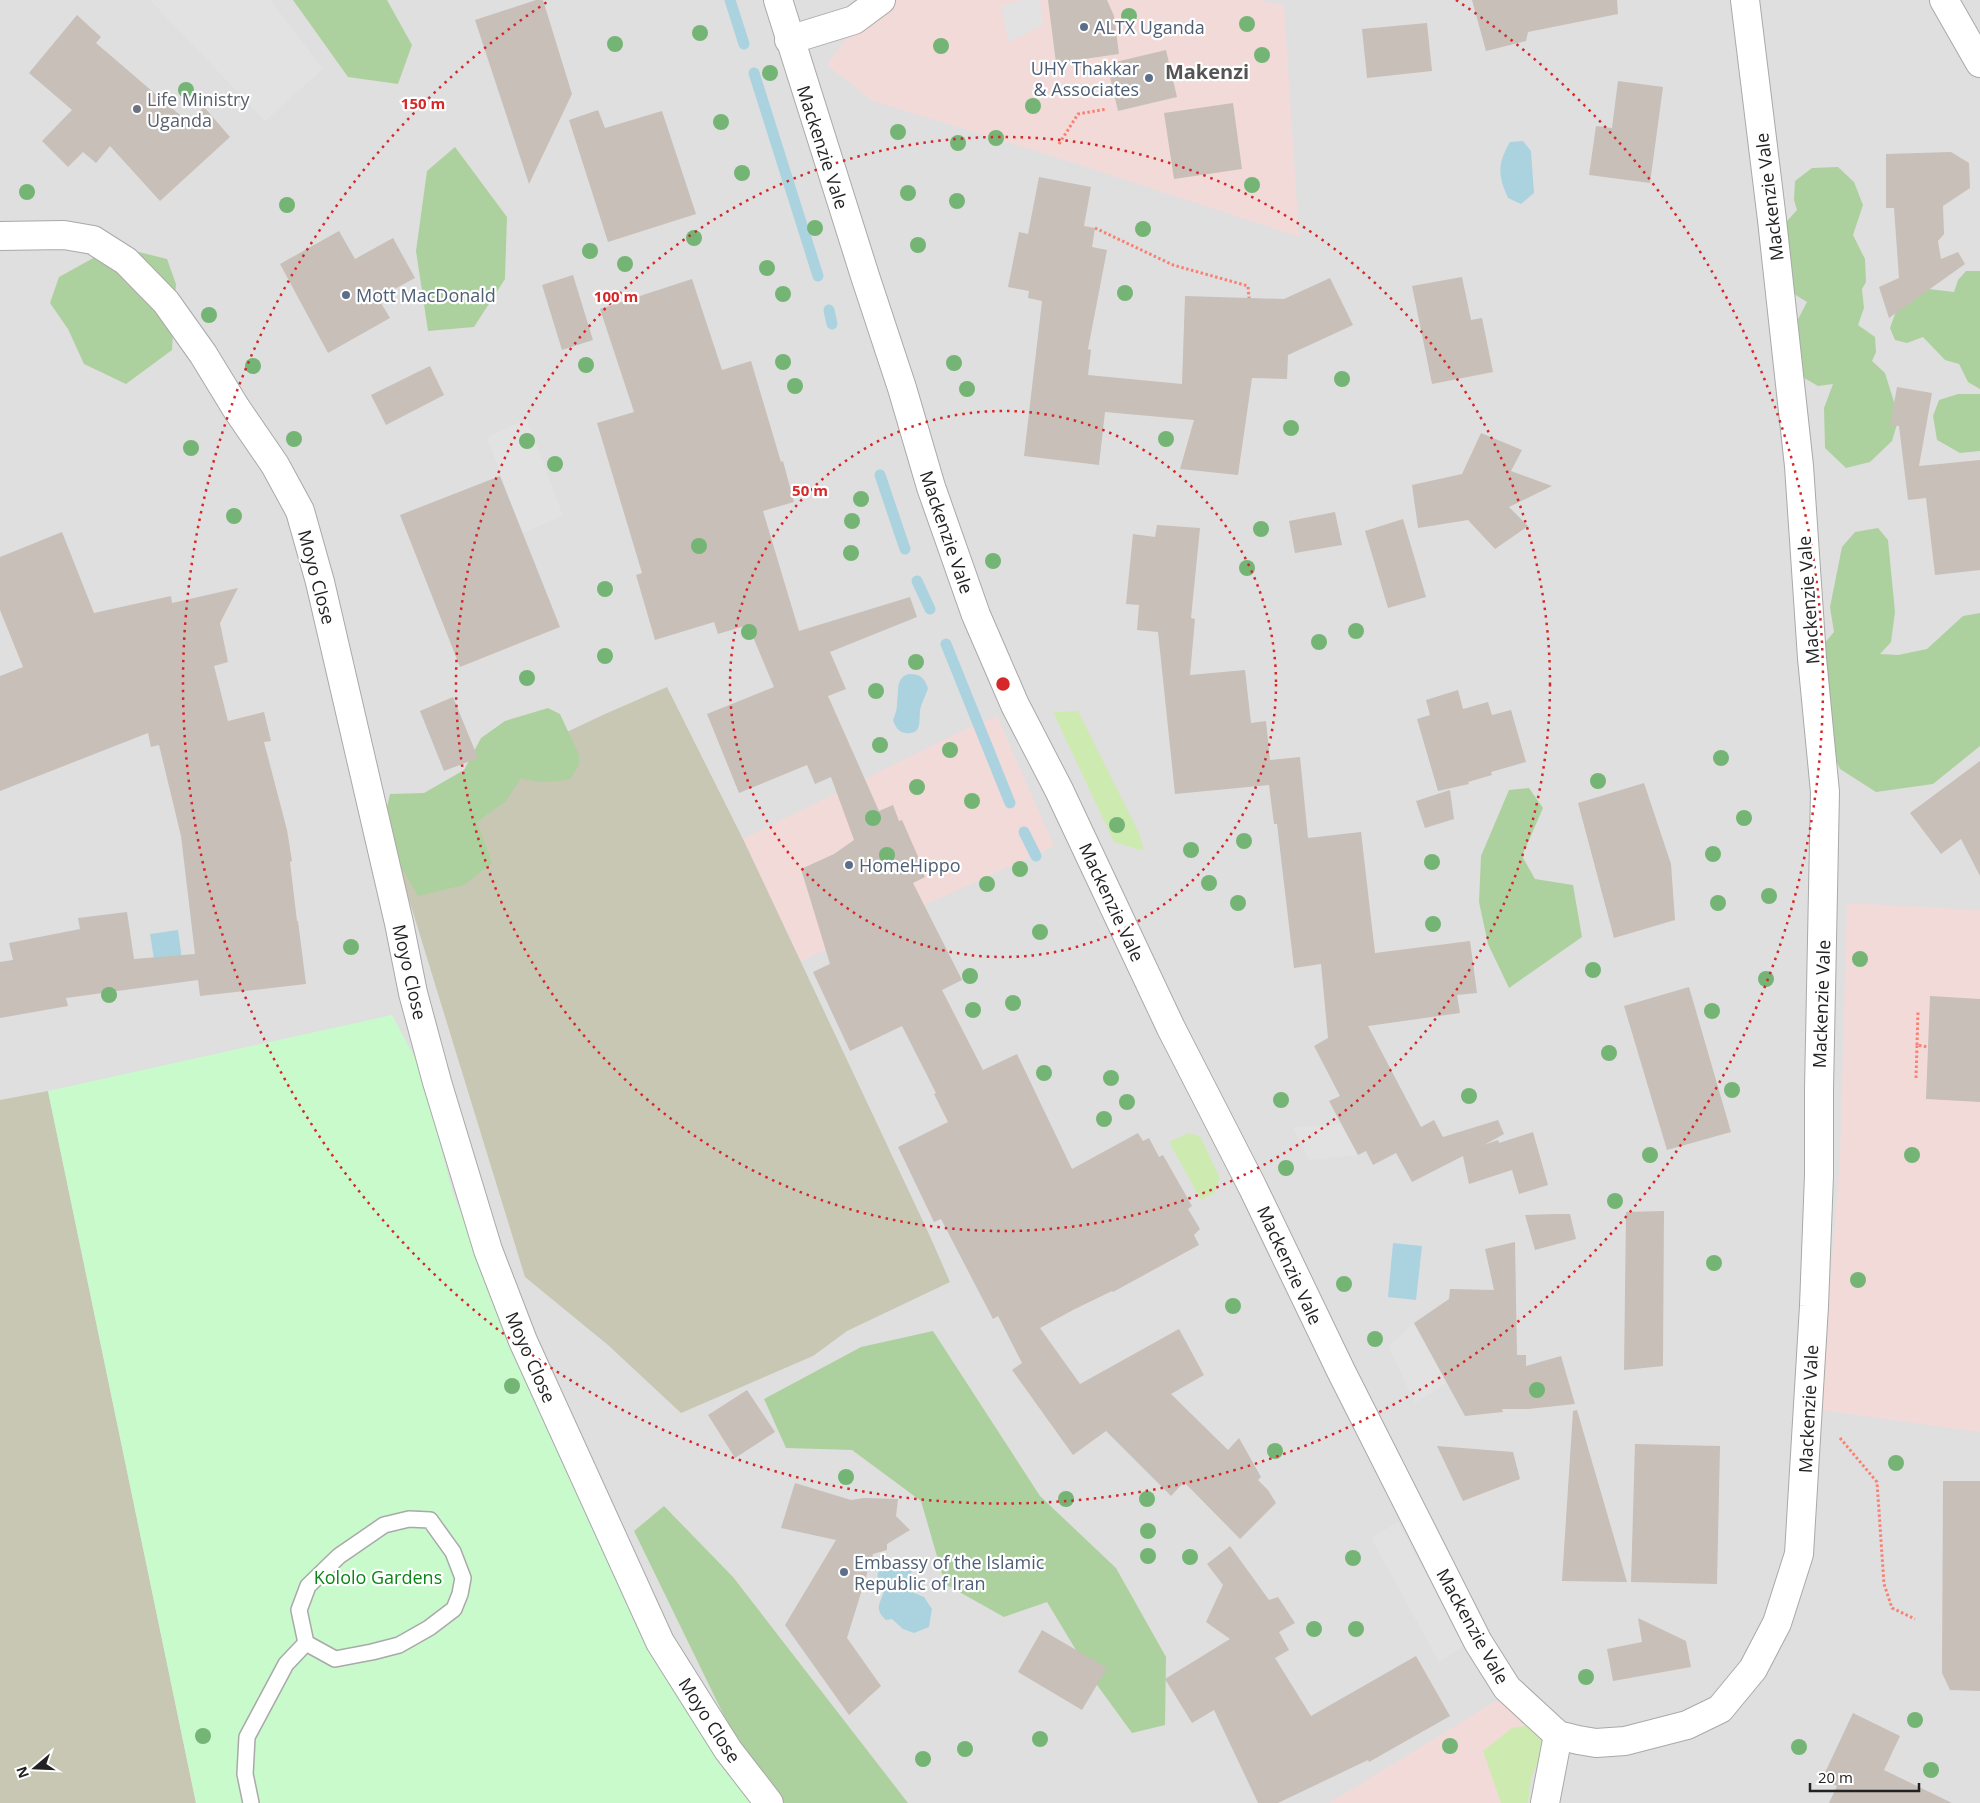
<svg xmlns="http://www.w3.org/2000/svg" width="1980" height="1803" font-family="'Open Sans',sans-serif">
<style>
.residential{fill:#e0dfdf}
.commercial{fill:#f2dad9}
.construction{fill:#c7c7b4}
.grass{fill:#cdebb0}
.forest{fill:#add19e}
.park{fill:#c8facc}
.parking{fill:#e2e2e2}
.water{fill:#aad3df}
.lines{fill:none;stroke-linecap:round;stroke-linejoin:round}
.stream{stroke:#aad3df;stroke-width:11}
.building{fill:#c7bfb8}
.service-casing{stroke:#a9a9a9;stroke-width:18}
.minor-casing{stroke:#a9a9a9;stroke-width:30}
.path{stroke:#fa8072;stroke-width:3;stroke-dasharray:2.5 2.5;stroke-linecap:butt}
.service{stroke:#fff;stroke-width:15}
.minor{stroke:#fff;stroke-width:28}
.tree{fill:#74b475}
.ring{fill:none;stroke:#d62828;stroke-width:2.5;stroke-dasharray:2.5 5}
.service-dot{fill:#5c6f8a;stroke:#fff;stroke-width:2}
.worship-dot{fill:#6b7280;stroke:#fff;stroke-width:2}
.labels{text-anchor:middle;dominant-baseline:central;stroke-width:4.5;stroke-linejoin:round;paint-order:stroke}
.service-label{font-size:18px;fill:#4e5e75;stroke:#fff;text-anchor:start}
.worship-label{font-size:18px;fill:#5b616d;stroke:#fff;text-anchor:start}
.street-label{font-size:18px;fill:#222;stroke:#fff}
.park-label{font-size:18px;fill:#0c8416;stroke:#fff}
.quarter-label{font-size:20px;font-weight:bold;fill:#555;stroke:#fff}
.centre{fill:#d62828;stroke:#fff;stroke-width:2.5}
.ring-label{font-size:15px;text-anchor:middle;font-weight:bold;fill:#d62828;stroke:#fff;stroke-width:4.5;stroke-linejoin:round;paint-order:stroke}
</style>
<rect width="100%" height="100%" fill="#f2efe9"/>
<rect class="residential" x="0" y="0" width="1980" height="1803"/>
<g class="commercial">
<path d="M 898,0 L 1260,0 L 1284,6 L 1299,237 L 1065,160 L 873,101 L 827,65 L 848,36 Z"/>
<path d="M 997,716 L 1054,846 L 799,962 L 743,839 L 964,730 Z"/>
<path d="M 1847,903 L 1980,910 L 1980,1432 L 1820,1410 L 1840,1160 Z"/>
<path d="M 1501,1698 L 1546,1740 L 1531,1779 L 1528,1803 L 1329,1803 Z"/>
</g>
<g class="construction">
<path d="M 667,687 L 743,839 L 929,1234 L 950,1282 L 847,1331 L 813,1356 L 681,1413 L 608,1345 L 525,1277 L 384,818 L 605,714 Z"/>
<path d="M 48,1091 L 196,1803 L 0,1803 L 0,1100 Z"/>
</g>
<g class="grass">
<path d="M 1078,711 L 1139,833 L 1144,851 L 1114,842 L 1053,712 Z"/>
<path d="M 1188,1133 L 1200,1136 L 1220,1178 L 1214,1193 L 1201,1200 L 1169,1142 Z"/>
<path d="M 1536,1724 L 1546,1740 L 1531,1779 L 1528,1803 L 1501,1803 L 1483,1751 L 1512,1728 Z"/>
</g>
<g class="forest">
<path d="M 293,0 L 387,0 L 412,45 L 398,84 L 348,77 Z"/>
<path d="M 455,147 L 507,217 L 505,279 L 474,327 L 428,331 L 416,251 L 427,171 Z"/>
<path d="M 1838,167 L 1854,182 L 1863,205 L 1853,235 L 1865,259 L 1866,282 L 1862,289 L 1864,308 L 1858,325 L 1875,337 L 1876,352 L 1872,361 L 1885,373 L 1899,418 L 1892,441 L 1870,462 L 1846,468 L 1825,448 L 1824,408 L 1833,384 L 1818,386 L 1792,371 L 1784,346 L 1807,302 L 1781,286 L 1780,229 L 1797,210 L 1794,200 L 1795,181 L 1812,168 Z"/>
<path d="M 115,246 L 167,259 L 176,284 L 172,350 L 126,384 L 84,364 L 68,329 L 50,303 L 59,277 Z"/>
<path d="M 1966,271 L 1980,271 L 1980,389 L 1968,382 L 1959,364 L 1945,360 L 1923,337 L 1907,343 L 1895,340 L 1890,328 L 1899,303 L 1929,289 L 1954,292 L 1958,280 Z"/>
<path d="M 1958,394 L 1980,394 L 1980,451 L 1960,453 L 1937,440 L 1933,416 L 1939,400 Z"/>
<path d="M 1878,528 L 1888,540 L 1895,612 L 1891,642 L 1880,654 L 1898,655 L 1927,649 L 1963,616 L 1980,613 L 1980,746 L 1933,784 L 1876,792 L 1840,769 L 1809,702 L 1804,667 L 1834,632 L 1830,607 L 1842,547 L 1855,532 Z"/>
<path d="M 548,708 L 560,714 L 579,755 L 579,765 L 570,779 C 552,783 538,783 521,778 L 505,802 L 477,822 L 492,863 L 464,885 L 418,896 L 381,833 L 390,794 L 424,793 L 464,770 L 481,738 L 505,721 Z"/>
<path d="M 1529,788 L 1543,808 L 1522,856 L 1535,879 L 1573,885 L 1582,937 L 1509,988 L 1488,944 L 1479,902 L 1481,856 L 1509,790 Z"/>
<path d="M 933,1331 L 1040,1496 L 1116,1568 L 1166,1657 L 1165,1725 L 1132,1733 L 1097,1685 L 1047,1602 L 1004,1617 L 945,1584 L 921,1501 L 852,1450 L 786,1448 L 764,1399 L 861,1347 Z"/>
<path d="M 664,1506 L 733,1577 L 908,1803 L 784,1803 L 747,1763 L 634,1531 Z"/>
</g>
<path class="park" d="M 392,1015 L 421,1069 L 453,1194 L 629,1591 L 754,1803 L 196,1803 L 48,1091 Z"/>
<g class="parking">
<path d="M 150,0 L 270,0 L 323,69 L 265,121 Z"/>
<path d="M 1023,0 L 1040,0 L 1043,25 L 1009,42 L 1001,6 Z"/>
<path d="M 527,419 L 563,516 L 522,533 L 487,437 Z"/>
<path d="M 1342,1124 L 1358,1155 L 1309,1160 L 1293,1127 Z"/>
<path d="M 1414,1323 L 1447,1383 L 1415,1403 L 1388,1346 Z"/>
<path d="M 1398,1522 L 1465,1645 L 1439,1662 L 1371,1538 Z"/>
</g>
<g class="water">
<path d="M 1523,141 L 1531,151 L 1534,193 L 1521,204 L 1508,198 C 1498,176 1497,164 1510,142 Z"/>
<path d="M 909,674 C 921,674 924,678 928,688 C 926,695 921,704 920,711 C 919,721 922,735 906,733 C 898,732 895,726 893,720 C 895,715 897,710 897,704 C 899,693 895,677 909,674 Z"/>
<path d="M 178,930 L 184,974 L 157,978 L 150,934 Z"/>
<path d="M 1393,1243 L 1422,1246 L 1416,1300 L 1388,1297 Z"/>
<path d="M 891,1559 L 905,1562 L 912,1570 L 909,1582 L 912,1592 L 924,1597 L 932,1609 L 929,1627 L 914,1633 L 903,1629 L 892,1619 L 886,1620 C 873,1608 881,1603 885,1588 L 877,1580 L 879,1564 Z"/>
</g>
<g class="lines">
<g class="stream">
<path d="M 730,0 L 744,44"/>
<path d="M 754,73 L 818,276"/>
<path d="M 829,310 L 832,324"/>
<path d="M 880,475 L 905,549"/>
<path d="M 917,581 L 930,609"/>
<path d="M 946,644 L 1010,803"/>
<path d="M 1024,832 L 1036,856"/>
</g>
</g>
<g class="building">
<path d="M 536,0 L 543,0 L 572,94 L 529,184 L 475,20 Z"/>
<path d="M 1048,0 L 1107,0 L 1114,16 L 1119,54 L 1056,63 Z"/>
<path d="M 1472,0 L 1617,0 L 1618,14 L 1528,32 L 1526,41 L 1486,51 Z"/>
<path d="M 77,15 L 101,37 L 96,43 L 188,122 L 204,107 L 230,137 L 160,201 L 110,146 L 96,163 L 83,152 L 68,167 L 42,141 L 72,110 L 29,73 Z"/>
<path d="M 1427,23 L 1432,71 L 1367,78 L 1362,29 Z"/>
<path d="M 1166,50 L 1177,97 L 1118,111 L 1107,64 Z"/>
<path d="M 1618,81 L 1663,87 L 1650,183 L 1589,175 L 1596,126 L 1612,128 Z"/>
<path d="M 1233,103 L 1242,169 L 1174,179 L 1164,113 Z"/>
<path d="M 598,110 L 605,128 L 662,111 L 696,214 L 608,242 L 569,120 Z"/>
<path d="M 1951,152 L 1969,163 L 1970,188 L 1943,206 L 1944,234 L 1938,241 L 1941,259 L 1958,252 L 1965,264 L 1889,318 L 1879,287 L 1899,278 L 1894,208 L 1886,208 L 1886,154 Z"/>
<path d="M 1039,177 L 1091,187 L 1084,226 L 1095,228 L 1092,247 L 1107,250 L 1088,349 L 1091,350 L 1088,375 L 1182,384 L 1185,296 L 1284,299 L 1330,278 L 1353,325 L 1288,355 L 1287,379 L 1252,378 L 1238,475 L 1180,469 L 1194,420 L 1105,412 L 1099,465 L 1024,456 L 1042,301 L 1028,298 L 1029,291 L 1008,287 L 1019,232 L 1028,234 Z"/>
<path d="M 339,231 L 355,259 L 393,238 L 415,278 L 378,298 L 390,318 L 328,353 L 280,264 Z"/>
<path d="M 573,275 L 593,340 L 562,350 L 542,285 Z"/>
<path d="M 1462,277 L 1471,320 L 1482,318 L 1493,372 L 1432,384 L 1412,286 Z"/>
<path d="M 692,279 L 722,370 L 751,361 L 781,462 L 783,461 L 794,502 L 763,511 L 799,631 L 910,597 L 917,617 L 830,652 L 846,689 L 828,696 L 879,811 L 893,805 L 899,821 L 902,820 L 920,861 L 918,862 L 925,877 L 913,883 L 962,980 L 942,990 L 983,1070 L 1017,1054 L 1072,1169 L 1138,1133 L 1143,1141 L 1149,1138 L 1159,1157 L 1163,1155 L 1192,1206 L 1188,1209 L 1200,1229 L 1194,1235 L 1199,1245 L 1113,1292 L 1112,1291 L 1073,1310 L 1040,1328 L 1080,1384 L 1179,1329 L 1204,1375 L 1171,1394 L 1228,1450 L 1239,1438 L 1261,1477 L 1258,1480 L 1268,1490 L 1276,1503 L 1240,1539 L 1184,1482 L 1171,1496 L 1106,1431 L 1073,1455 L 1012,1370 L 1022,1363 L 998,1316 L 993,1319 L 941,1219 L 934,1222 L 898,1147 L 948,1122 L 934,1094 L 936,1093 L 902,1026 L 850,1051 L 813,972 L 830,964 L 801,869 L 834,854 L 854,840 L 831,777 L 815,784 L 807,765 L 739,793 L 707,714 L 774,687 L 748,625 L 718,634 L 714,622 L 655,640 L 636,575 L 642,573 L 597,423 L 634,412 L 600,309 Z"/>
<path d="M 430,366 L 444,395 L 386,425 L 371,395 Z"/>
<path d="M 1897,387 L 1932,393 L 1919,466 L 1980,460 L 1980,570 L 1935,575 L 1926,498 L 1908,500 L 1899,426 L 1890,425 Z"/>
<path d="M 1481,433 L 1522,450 L 1511,471 L 1552,486 L 1509,507 L 1528,526 L 1495,549 L 1468,520 L 1418,528 L 1412,485 L 1462,474 Z"/>
<path d="M 500,476 L 560,627 L 460,667 L 400,515 Z"/>
<path d="M 1335,512 L 1342,545 L 1295,553 L 1289,521 Z"/>
<path d="M 1403,519 L 1426,597 L 1388,608 L 1365,531 Z"/>
<path d="M 1157,525 L 1200,528 L 1191,618 L 1195,619 L 1190,675 L 1245,670 L 1251,723 L 1266,721 L 1270,760 L 1300,757 L 1308,838 L 1361,832 L 1375,953 L 1470,941 L 1477,993 L 1457,995 L 1460,1013 L 1368,1026 L 1421,1127 L 1434,1120 L 1443,1137 L 1498,1120 L 1504,1134 L 1484,1145 L 1498,1140 L 1499,1143 L 1533,1132 L 1548,1185 L 1519,1194 L 1512,1170 L 1469,1184 L 1463,1156 L 1412,1182 L 1396,1153 L 1373,1165 L 1366,1151 L 1358,1155 L 1329,1101 L 1340,1096 L 1314,1046 L 1328,1038 L 1321,964 L 1294,968 L 1277,824 L 1274,824 L 1269,785 L 1175,794 L 1158,632 L 1137,630 L 1139,605 L 1126,604 L 1133,534 L 1155,537 Z"/>
<path d="M 62,532 L 94,613 L 171,596 L 172,603 L 238,588 L 220,623 L 228,662 L 214,666 L 228,721 L 264,712 L 271,741 L 264,742 L 287,830 L 292,861 L 290,862 L 297,921 L 298,921 L 306,984 L 200,996 L 198,980 L 66,998 L 68,1006 L 0,1018 L 0,962 L 13,960 L 9,943 L 80,929 L 78,918 L 127,912 L 134,959 L 195,954 L 181,836 L 159,745 L 151,747 L 148,733 L 0,791 L 0,676 L 23,667 L 0,610 L 0,557 Z"/>
<path d="M 1458,690 L 1463,709 L 1488,702 L 1492,715 L 1511,710 L 1526,762 L 1491,772 L 1492,775 L 1468,782 L 1469,784 L 1438,791 L 1417,719 L 1430,715 L 1426,700 Z"/>
<path d="M 453,697 L 478,758 L 444,771 L 420,711 Z"/>
<path d="M 1980,761 L 1980,876 L 1961,839 L 1941,854 L 1910,813 Z"/>
<path d="M 1644,783 L 1671,864 L 1675,920 L 1614,938 L 1578,803 Z"/>
<path d="M 1450,790 L 1454,819 L 1425,828 L 1416,801 Z"/>
<path d="M 1689,987 L 1731,1132 L 1667,1150 L 1624,1006 Z"/>
<path d="M 1930,996 L 1980,999 L 1980,1102 L 1926,1099 Z"/>
<path d="M 1664,1211 L 1663,1366 L 1624,1370 L 1626,1212 Z"/>
<path d="M 1557,1214 L 1570,1214 L 1576,1239 L 1535,1250 L 1525,1215 Z"/>
<path d="M 1515,1242 L 1517,1355 L 1526,1355 L 1526,1366 L 1561,1356 L 1575,1404 L 1528,1409 L 1502,1409 L 1503,1412 L 1465,1416 L 1414,1323 L 1449,1299 L 1450,1289 L 1494,1290 L 1485,1249 Z"/>
<path d="M 747,1390 L 775,1432 L 735,1458 L 708,1415 Z"/>
<path d="M 1577,1410 L 1627,1582 L 1562,1581 L 1573,1411 Z"/>
<path d="M 1635,1444 L 1720,1446 L 1717,1584 L 1631,1582 Z"/>
<path d="M 1437,1446 L 1513,1452 L 1520,1479 L 1463,1501 Z"/>
<path d="M 1943,1481 L 1980,1481 L 1980,1691 L 1950,1690 L 1942,1673 Z"/>
<path d="M 795,1483 L 851,1500 L 864,1498 L 898,1499 L 896,1516 L 910,1530 L 887,1544 L 887,1550 L 873,1554 L 847,1638 L 881,1686 L 849,1715 L 785,1625 L 836,1540 L 781,1528 Z"/>
<path d="M 1230,1546 L 1269,1600 L 1278,1597 L 1295,1623 L 1279,1632 L 1289,1650 L 1275,1658 L 1311,1716 L 1416,1656 L 1450,1716 L 1369,1762 L 1368,1760 L 1278,1803 L 1258,1803 L 1214,1710 L 1192,1723 L 1165,1679 L 1230,1639 L 1206,1622 L 1223,1585 L 1207,1564 Z"/>
<path d="M 1638,1618 L 1686,1641 L 1691,1667 L 1613,1681 L 1607,1649 L 1642,1642 Z"/>
<path d="M 1042,1630 L 1107,1668 L 1082,1710 L 1018,1672 Z"/>
<path d="M 1853,1713 L 1900,1736 L 1884,1770 L 1952,1803 L 1829,1803 L 1837,1786 L 1822,1779 Z"/>
</g>
<g class="lines">
<defs>
<g id="service">
<path d="M 409,1519 L 430,1520 L 453,1552 L 463,1578 L 460,1594 L 454,1609 L 429,1628 L 399,1645 L 372,1652 L 335,1659 L 306,1643 L 299,1610 L 308,1586 L 339,1556 L 384,1525 Z"/>
<path d="M 251,1803 L 245,1774 L 247,1737 L 286,1664 L 306,1643"/>
</g>
<g id="minor">
<path d="M 778,0 L 865,276 L 902,388 L 931,487 L 976,615 L 1015,705 L 1059,790 L 1171,1028 L 1252,1186 L 1341,1371 L 1478,1642 L 1507,1688 L 1558,1735 L 1578,1740 L 1596,1743 L 1625,1741 L 1687,1725 L 1720,1709 L 1753,1669 L 1777,1623 L 1799,1554 L 1814,1306 L 1819,1175 L 1819,1089 L 1825,792 L 1812,658 L 1799,466 L 1772,220 L 1745,0"/>
<path d="M 1944,0 L 1980,63"/>
<path d="M 789,40 L 854,20 L 881,0"/>
<path d="M 0,236 L 64,235 L 93,240 L 126,261 L 166,302 L 203,354 L 236,408 L 275,465 L 300,511 L 320,582 L 399,923 L 413,993 L 437,1082 L 488,1250 L 523,1341 L 660,1642 L 728,1750 L 769,1803"/>
<path d="M 1545,1803 L 1558,1735"/>
</g>
</defs>
<use href="#service" class="service-casing"/>
<use href="#minor" class="minor-casing"/>
<g class="path">
<path d="M 1059,144 L 1078,114 L 1107,109"/>
<path d="M 1095,228 L 1173,265 L 1248,286 L 1249,298"/>
<path d="M 1917,1045 L 1918,1011"/>
<path d="M 1916,1078 L 1917,1045 L 1928,1047"/>
<path d="M 1840,1438 L 1877,1482 L 1884,1584 L 1892,1608 L 1915,1619"/>
</g>
<use href="#service" class="service"/>
<use href="#minor" class="minor"/>
</g>
<g class="tree">
<circle cx="1129" cy="16" r="8"/>
<circle cx="1247" cy="24" r="8"/>
<circle cx="700" cy="33" r="8"/>
<circle cx="615" cy="44" r="8"/>
<circle cx="941" cy="46" r="8"/>
<circle cx="1262" cy="55" r="8"/>
<circle cx="770" cy="73" r="8"/>
<circle cx="186" cy="90" r="8"/>
<circle cx="1033" cy="106" r="8"/>
<circle cx="721" cy="122" r="8"/>
<circle cx="898" cy="132" r="8"/>
<circle cx="996" cy="138" r="8"/>
<circle cx="958" cy="143" r="8"/>
<circle cx="742" cy="173" r="8"/>
<circle cx="1252" cy="185" r="8"/>
<circle cx="27" cy="192" r="8"/>
<circle cx="908" cy="193" r="8"/>
<circle cx="957" cy="201" r="8"/>
<circle cx="287" cy="205" r="8"/>
<circle cx="815" cy="228" r="8"/>
<circle cx="1143" cy="229" r="8"/>
<circle cx="694" cy="238" r="8"/>
<circle cx="918" cy="245" r="8"/>
<circle cx="590" cy="251" r="8"/>
<circle cx="625" cy="264" r="8"/>
<circle cx="767" cy="268" r="8"/>
<circle cx="1125" cy="293" r="8"/>
<circle cx="783" cy="294" r="8"/>
<circle cx="209" cy="315" r="8"/>
<circle cx="783" cy="362" r="8"/>
<circle cx="954" cy="363" r="8"/>
<circle cx="586" cy="365" r="8"/>
<circle cx="253" cy="366" r="8"/>
<circle cx="1342" cy="379" r="8"/>
<circle cx="795" cy="386" r="8"/>
<circle cx="967" cy="389" r="8"/>
<circle cx="1291" cy="428" r="8"/>
<circle cx="294" cy="439" r="8"/>
<circle cx="1166" cy="439" r="8"/>
<circle cx="527" cy="441" r="8"/>
<circle cx="191" cy="448" r="8"/>
<circle cx="555" cy="464" r="8"/>
<circle cx="861" cy="499" r="8"/>
<circle cx="234" cy="516" r="8"/>
<circle cx="852" cy="521" r="8"/>
<circle cx="1261" cy="529" r="8"/>
<circle cx="699" cy="546" r="8"/>
<circle cx="851" cy="553" r="8"/>
<circle cx="993" cy="561" r="8"/>
<circle cx="1247" cy="568" r="8"/>
<circle cx="605" cy="589" r="8"/>
<circle cx="1356" cy="631" r="8"/>
<circle cx="749" cy="632" r="8"/>
<circle cx="1319" cy="642" r="8"/>
<circle cx="605" cy="656" r="8"/>
<circle cx="916" cy="662" r="8"/>
<circle cx="527" cy="678" r="8"/>
<circle cx="876" cy="691" r="8"/>
<circle cx="880" cy="745" r="8"/>
<circle cx="950" cy="750" r="8"/>
<circle cx="1721" cy="758" r="8"/>
<circle cx="1598" cy="781" r="8"/>
<circle cx="917" cy="787" r="8"/>
<circle cx="972" cy="801" r="8"/>
<circle cx="873" cy="818" r="8"/>
<circle cx="1744" cy="818" r="8"/>
<circle cx="1117" cy="825" r="8"/>
<circle cx="1244" cy="841" r="8"/>
<circle cx="1191" cy="850" r="8"/>
<circle cx="1713" cy="854" r="8"/>
<circle cx="887" cy="855" r="8"/>
<circle cx="1432" cy="862" r="8"/>
<circle cx="1020" cy="869" r="8"/>
<circle cx="1209" cy="883" r="8"/>
<circle cx="987" cy="884" r="8"/>
<circle cx="1769" cy="896" r="8"/>
<circle cx="1238" cy="903" r="8"/>
<circle cx="1718" cy="903" r="8"/>
<circle cx="1433" cy="924" r="8"/>
<circle cx="1040" cy="932" r="8"/>
<circle cx="351" cy="947" r="8"/>
<circle cx="1860" cy="959" r="8"/>
<circle cx="1593" cy="970" r="8"/>
<circle cx="970" cy="976" r="8"/>
<circle cx="1766" cy="979" r="8"/>
<circle cx="109" cy="995" r="8"/>
<circle cx="1013" cy="1003" r="8"/>
<circle cx="973" cy="1010" r="8"/>
<circle cx="1712" cy="1011" r="8"/>
<circle cx="1609" cy="1053" r="8"/>
<circle cx="1044" cy="1073" r="8"/>
<circle cx="1111" cy="1078" r="8"/>
<circle cx="1732" cy="1090" r="8"/>
<circle cx="1469" cy="1096" r="8"/>
<circle cx="1281" cy="1100" r="8"/>
<circle cx="1127" cy="1102" r="8"/>
<circle cx="1104" cy="1119" r="8"/>
<circle cx="1650" cy="1155" r="8"/>
<circle cx="1912" cy="1155" r="8"/>
<circle cx="1286" cy="1168" r="8"/>
<circle cx="1615" cy="1201" r="8"/>
<circle cx="1714" cy="1263" r="8"/>
<circle cx="1858" cy="1280" r="8"/>
<circle cx="1344" cy="1284" r="8"/>
<circle cx="1233" cy="1306" r="8"/>
<circle cx="1375" cy="1339" r="8"/>
<circle cx="512" cy="1386" r="8"/>
<circle cx="1537" cy="1390" r="8"/>
<circle cx="1275" cy="1451" r="8"/>
<circle cx="1896" cy="1463" r="8"/>
<circle cx="846" cy="1477" r="8"/>
<circle cx="1066" cy="1499" r="8"/>
<circle cx="1147" cy="1499" r="8"/>
<circle cx="1148" cy="1531" r="8"/>
<circle cx="1148" cy="1556" r="8"/>
<circle cx="1190" cy="1557" r="8"/>
<circle cx="1353" cy="1558" r="8"/>
<circle cx="1314" cy="1629" r="8"/>
<circle cx="1356" cy="1629" r="8"/>
<circle cx="1586" cy="1677" r="8"/>
<circle cx="1915" cy="1720" r="8"/>
<circle cx="203" cy="1736" r="8"/>
<circle cx="1040" cy="1739" r="8"/>
<circle cx="1450" cy="1746" r="8"/>
<circle cx="1799" cy="1747" r="8"/>
<circle cx="965" cy="1749" r="8"/>
<circle cx="923" cy="1759" r="8"/>
<circle cx="1931" cy="1770" r="8"/>
</g>
<g class="ring">
<circle cx="1003" cy="684" r="273"/>
<circle cx="1003" cy="684" r="547"/>
<path d="M1456 0A820 820 0 1 1 550 0"/>
</g>
<g class="service-dot">
<circle cx="1084" cy="27" r="5"/>
<circle cx="1149" cy="78" r="5"/>
<circle cx="346" cy="295" r="5"/>
<circle cx="849" cy="865" r="5"/>
<circle cx="844" cy="1572" r="5"/>
</g>
<circle class="worship-dot" cx="137" cy="109" r="5"/>
<g class="labels">
<g class="service-label">
<text x="1094" y="27">ALTX Uganda</text>
<text x="1139" y="68" text-anchor="end">UHY Thakkar<tspan x="1139" dy="21">&amp; Associates</tspan></text>
<text x="356" y="295">Mott MacDonald</text>
<text x="859" y="865">HomeHippo</text>
<text x="854" y="1562">Embassy of the Islamic<tspan x="854" dy="21">Republic of Iran</tspan></text>
</g>
<g class="worship-label">
<text x="147" y="99">Life Ministry<tspan x="147" dy="21">Uganda</tspan></text>
</g>
<g class="street-label">
<text transform="translate(823 147) rotate(72)">Mackenzie Vale</text>
<text transform="translate(1769 197) rotate(-97)">Mackenzie Vale</text>
<text transform="translate(947 532) rotate(71)">Mackenzie Vale</text>
<text transform="translate(317 577) rotate(75)">Moyo Close</text>
<text transform="translate(1808 600) rotate(-94)">Mackenzie Vale</text>
<text transform="translate(1112 902) rotate(65)">Mackenzie Vale</text>
<text transform="translate(410 972) rotate(77)">Moyo Close</text>
<text transform="translate(1821 1004) rotate(-88)">Mackenzie Vale</text>
<text transform="translate(1290 1265) rotate(65)">Mackenzie Vale</text>
<text transform="translate(531 1357) rotate(66)">Moyo Close</text>
<text transform="translate(1808 1409) rotate(-87)">Mackenzie Vale</text>
<text transform="translate(1473 1626) rotate(61)">Mackenzie Vale</text>
<text transform="translate(710 1720) rotate(57)">Moyo Close</text>
</g>
<g class="park-label">
<text x="378" y="1577">Kololo Gardens</text>
</g>
<g class="quarter-label">
<text x="1207" y="71">Makenzi</text>
</g>
</g>
<circle cx="1003" cy="684" r="8" class="centre"/>
<g class="ring-label">
<text x="423" y="109">150 m</text>
<text x="616" y="302">100 m</text>
<text x="810" y="496">50 m</text>
</g>
<g transform="translate(35 1768) rotate(251)" stroke="#ffffff" stroke-width="4" paint-order="stroke">
<path d="M0-4L9 19L0 12L-9 19Z" fill="#222222"/>
<text y="-8" font-size="14" font-weight="bold" text-anchor="middle" fill="#222222">N</text>
</g>
<path d="M1810 1783v8h109v-8" fill="none" stroke="#222222" stroke-width="2.5"/>
<text x="1818" y="1783" font-size="15" fill="#222222" stroke="#ffffff" stroke-width="4" paint-order="stroke">20 m</text>
</svg>
